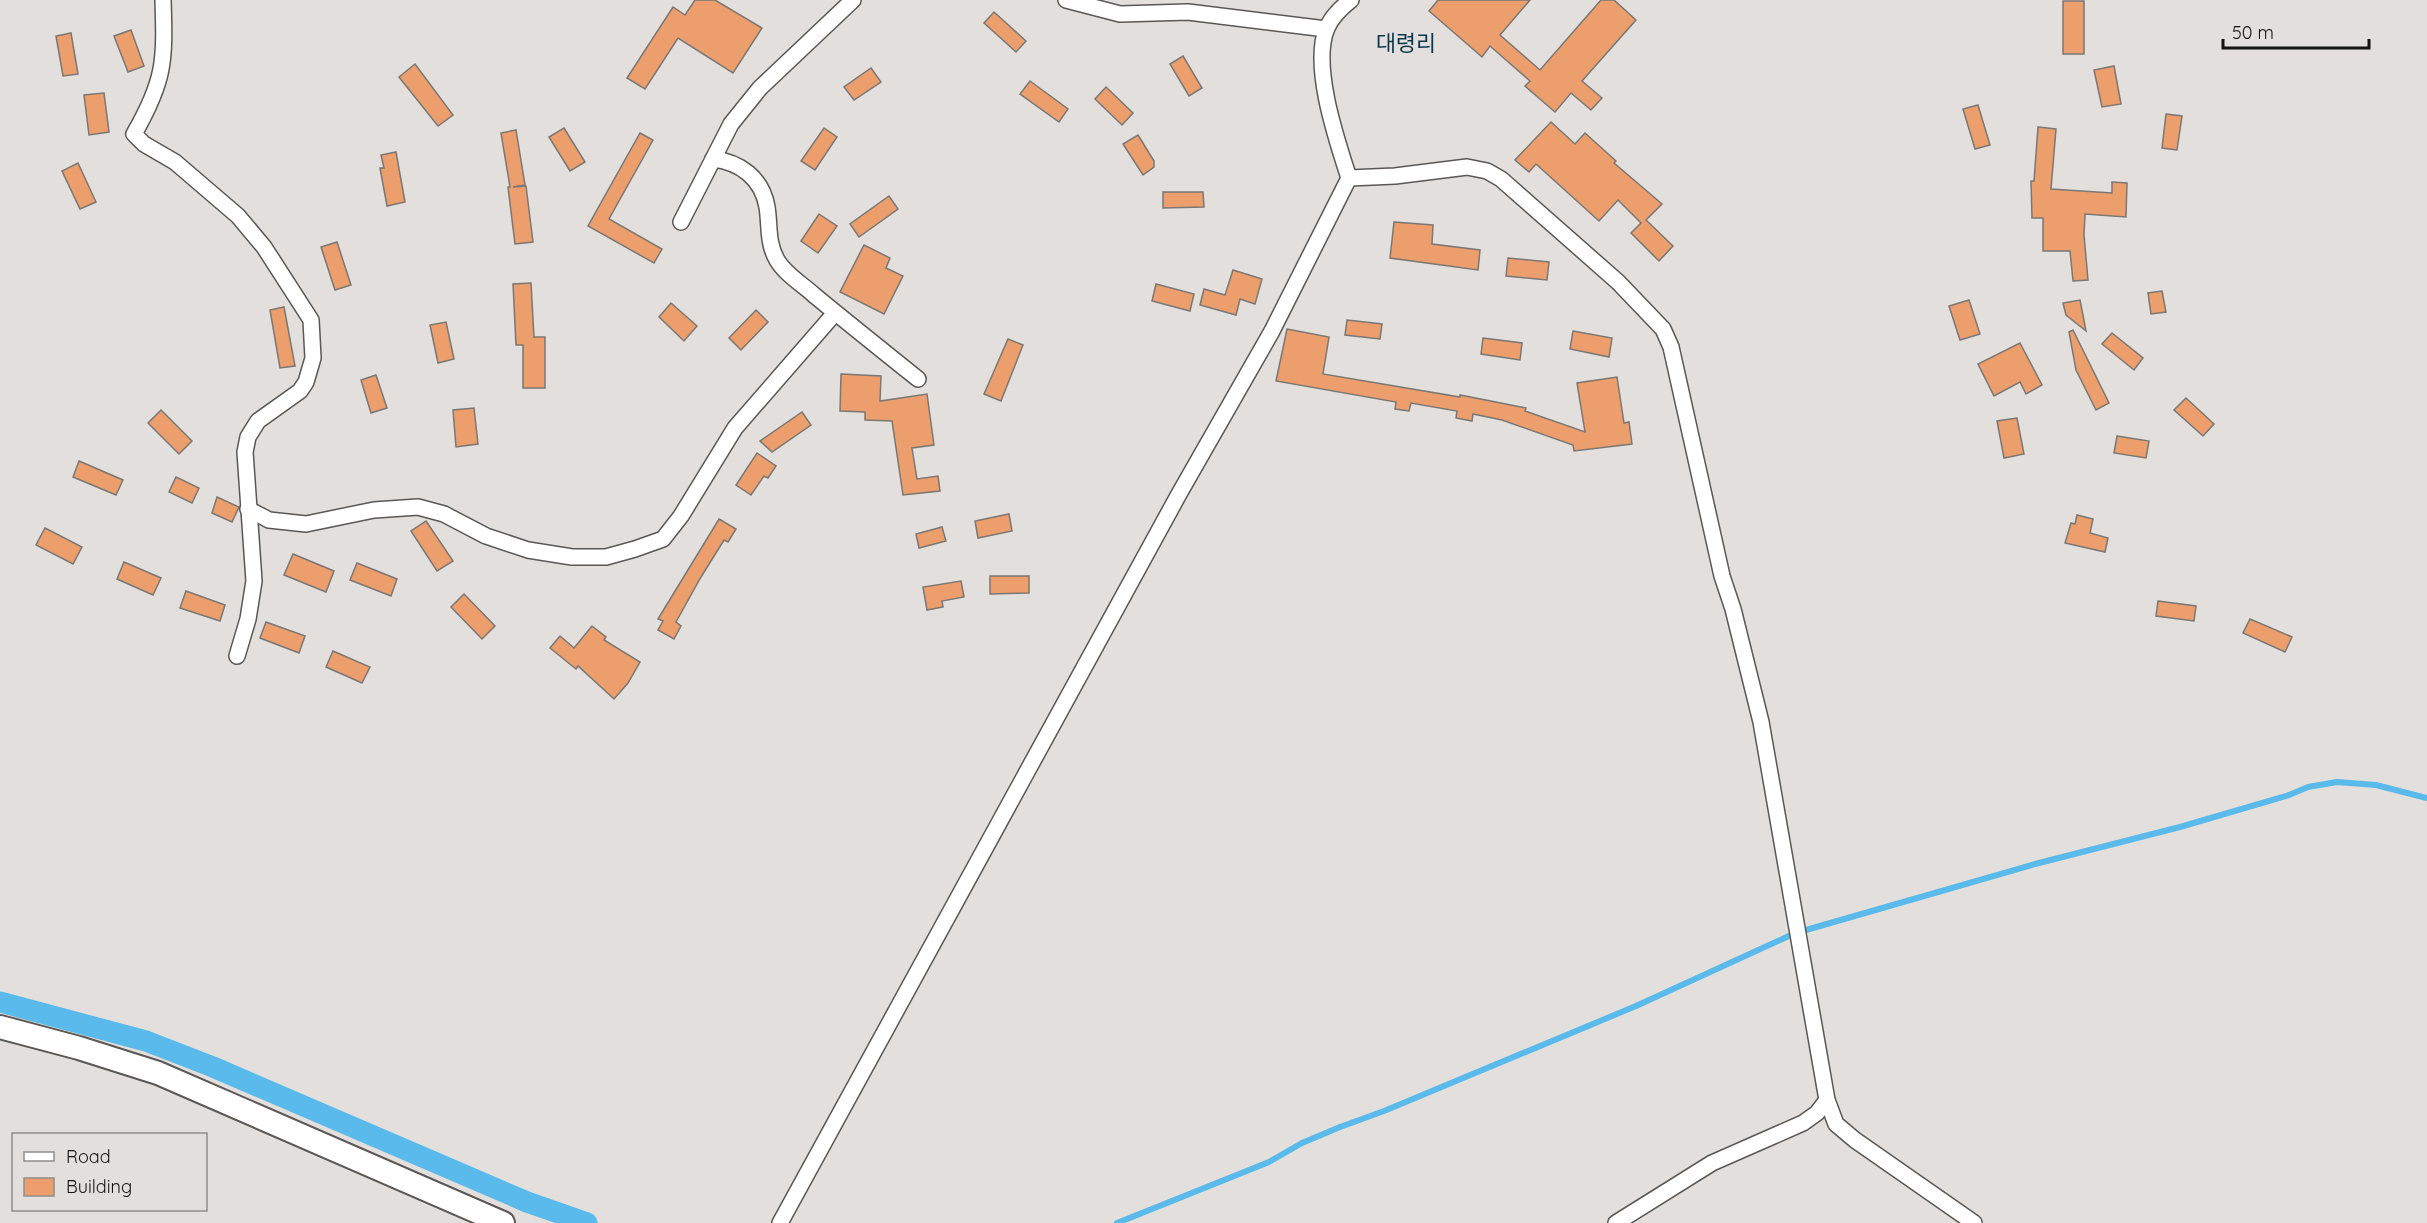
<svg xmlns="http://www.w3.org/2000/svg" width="2427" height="1223" font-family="Quicksand,'Noto Sans KR',sans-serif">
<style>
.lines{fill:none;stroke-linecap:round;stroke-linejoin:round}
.stream{stroke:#59baeb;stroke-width:6}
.canal{stroke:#59baeb;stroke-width:21}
.building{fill:#ed9e6d;stroke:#7a7774;stroke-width:1.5}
.street-casing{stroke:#5b5755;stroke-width:18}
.secondary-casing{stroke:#5b5755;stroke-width:26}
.street{stroke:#fff;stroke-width:15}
.secondary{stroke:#fff;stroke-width:22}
.labels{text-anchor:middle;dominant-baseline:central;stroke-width:6;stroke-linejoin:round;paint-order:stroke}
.quarter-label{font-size:22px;fill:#09384d;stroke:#e3dfdc}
</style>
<rect width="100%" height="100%" fill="#e3dfdc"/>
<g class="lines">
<g class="stream">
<path d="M 1806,930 L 2035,864 L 2180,827 L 2289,795 L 2308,787 L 2337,782 L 2376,785 L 2427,798"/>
<path d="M 1117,1223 L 1269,1162 L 1302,1143 L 1340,1127 L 1384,1111 L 1636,1006 L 1791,935"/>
</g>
<path class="canal" d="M 0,1002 L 146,1041 L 213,1067 L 527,1202 L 587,1223"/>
</g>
<g class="building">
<path d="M 695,0 L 715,0 L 762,28 L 733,73 L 678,38 L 645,89 L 627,78 L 673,7 L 685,15 Z"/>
<path d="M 1438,0 L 1530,0 L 1500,35 L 1540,70 L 1601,0 L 1614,0 L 1636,20 L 1582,81 L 1602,98 L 1591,110 L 1571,93 L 1555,112 L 1525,86 L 1530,81 L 1490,46 L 1482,57 L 1429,11 Z"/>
<rect x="2063" y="1" width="21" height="53"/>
<path d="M 994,12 L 1026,41 L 1016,52 L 984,23 Z"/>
<path d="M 131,30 L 144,66 L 128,72 L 114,36 Z"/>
<path d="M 71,33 L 78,74 L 63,76 L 56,36 Z"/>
<path d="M 1183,56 L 1202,88 L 1189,96 L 1170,64 Z"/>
<path d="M 415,64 L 453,115 L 438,126 L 399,77 Z"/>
<path d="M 2114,66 L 2121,104 L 2102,107 L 2094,70 Z"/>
<path d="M 871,68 L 881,82 L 854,100 L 844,87 Z"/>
<path d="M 1030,81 L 1068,109 L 1059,122 L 1020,94 Z"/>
<path d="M 1106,87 L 1133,113 L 1122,125 L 1095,99 Z"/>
<path d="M 104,93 L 109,132 L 89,135 L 84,95 Z"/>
<path d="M 1978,105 L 1990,145 L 1975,149 L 1963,109 Z"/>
<path d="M 2166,114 L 2182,116 L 2177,150 L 2162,148 Z"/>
<path d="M 1551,122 L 1575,144 L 1585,133 L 1616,161 L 1614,163 L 1662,204 L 1646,220 L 1673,246 L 1659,261 L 1631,233 L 1641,223 L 1618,200 L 1599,221 L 1536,164 L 1529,172 L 1515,160 Z"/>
<path d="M 2038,127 L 2056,129 L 2051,189 L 2112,193 L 2112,182 L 2127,183 L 2126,217 L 2085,214 L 2084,235 L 2088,280 L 2073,281 L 2070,251 L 2043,251 L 2043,218 L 2032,218 L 2031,181 L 2034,181 Z"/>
<path d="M 564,128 L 585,162 L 570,171 L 549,137 Z"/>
<path d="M 824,128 L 837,137 L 815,170 L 801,161 Z"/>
<path d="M 516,130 L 525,185 L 513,187 L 526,186 L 533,242 L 515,244 L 508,187 L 510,187 L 501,133 Z"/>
<path d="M 640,133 L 653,140 L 609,219 L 662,249 L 654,263 L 588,226 Z"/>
<path d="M 1138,135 L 1154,161 L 1154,167 L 1143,175 L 1123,144 Z"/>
<path d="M 396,152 L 405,202 L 387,206 L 380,168 L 384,168 L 381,155 Z"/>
<path d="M 78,163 L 96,202 L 80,209 L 62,171 Z"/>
<path d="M 1163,192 L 1203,192 L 1204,207 L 1163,208 Z"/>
<path d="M 889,196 L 898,209 L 859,237 L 850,224 Z"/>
<path d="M 819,214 L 837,226 L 818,253 L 801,241 Z"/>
<path d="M 1394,222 L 1433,225 L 1432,244 L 1480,250 L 1478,270 L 1390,258 Z"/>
<path d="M 337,242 L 351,285 L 335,290 L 321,247 Z"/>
<path d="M 864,245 L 890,258 L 886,268 L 903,276 L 884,314 L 840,292 Z"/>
<path d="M 1508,258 L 1549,262 L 1547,280 L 1506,276 Z"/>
<path d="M 1233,270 L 1262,279 L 1255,304 L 1240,299 L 1236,315 L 1200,305 L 1204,289 L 1225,295 Z"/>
<path d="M 531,283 L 534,337 L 545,337 L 545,388 L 523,388 L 523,345 L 516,345 L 513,284 Z"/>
<path d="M 1156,284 L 1194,294 L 1190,311 L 1152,301 Z"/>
<path d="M 2162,291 L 2166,312 L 2151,314 L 2148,293 Z"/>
<path d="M 1969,300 L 1980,334 L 1960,340 L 1949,306 Z"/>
<path d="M 2080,300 L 2086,331 L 2066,315 L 2063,303 Z"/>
<path d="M 671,303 L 697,326 L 684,341 L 659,317 Z"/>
<path d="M 284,307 L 295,366 L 280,368 L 270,310 Z"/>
<path d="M 756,310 L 768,322 L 741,350 L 729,338 Z"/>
<path d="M 1347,320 L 1382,324 L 1380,339 L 1345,335 Z"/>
<path d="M 446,322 L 454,359 L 438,363 L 430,325 Z"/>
<path d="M 1287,329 L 1329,337 L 1323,374 L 1460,397 L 1460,395 L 1526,408 L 1525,411 L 1585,432 L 1577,383 L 1617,377 L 1624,423 L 1629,422 L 1632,444 L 1574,451 L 1573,445 L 1502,420 L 1473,414 L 1472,421 L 1456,418 L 1457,411 L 1411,403 L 1409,411 L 1395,409 L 1396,402 L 1276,381 Z"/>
<path d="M 2073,330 L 2109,403 L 2096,410 L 2076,370 L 2069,332 Z"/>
<path d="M 1573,331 L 1612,338 L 1609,357 L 1570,349 Z"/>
<path d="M 2112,333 L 2143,358 L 2134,370 L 2102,344 Z"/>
<path d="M 1483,338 L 1522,343 L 1520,360 L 1481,354 Z"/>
<path d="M 1008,339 L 1023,345 L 1001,401 L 984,394 Z"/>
<path d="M 2020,343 L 2042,385 L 2026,394 L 2020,382 L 1994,396 L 1978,364 Z"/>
<path d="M 841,374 L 881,376 L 880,401 L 927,394 L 934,445 L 912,448 L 917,479 L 938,476 L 940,491 L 903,495 L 892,421 L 865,420 L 865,412 L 840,411 Z"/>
<path d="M 376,375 L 387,408 L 371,413 L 361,380 Z"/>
<path d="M 2186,398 L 2214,424 L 2203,436 L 2174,410 Z"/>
<path d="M 474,408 L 478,444 L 456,447 L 453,410 Z"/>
<path d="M 161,410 L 192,441 L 179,454 L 148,423 Z"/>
<path d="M 802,412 L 811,425 L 772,452 L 760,441 Z"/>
<path d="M 2017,418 L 2024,454 L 2004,458 L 1997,421 Z"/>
<path d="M 2117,436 L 2149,441 L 2146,458 L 2114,453 Z"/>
<path d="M 757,453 L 776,466 L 768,478 L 764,476 L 751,495 L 736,485 Z"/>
<path d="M 79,461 L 123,480 L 116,495 L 73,477 Z"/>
<path d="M 176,477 L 199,488 L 192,503 L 169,492 Z"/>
<path d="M 217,497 L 239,507 L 232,522 L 212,513 Z"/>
<path d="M 1009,514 L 1012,531 L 978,538 L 975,521 Z"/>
<path d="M 2077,515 L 2093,519 L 2090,533 L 2108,538 L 2105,552 L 2065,543 L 2071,523 L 2075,524 Z"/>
<path d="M 719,519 L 736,529 L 728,542 L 724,540 L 701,577 L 676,622 L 681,626 L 674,639 L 658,630 L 663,621 L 658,619 Z"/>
<path d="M 426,521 L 453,561 L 437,571 L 411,531 Z"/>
<path d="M 942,527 L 946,541 L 919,548 L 916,534 Z"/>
<path d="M 45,528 L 82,547 L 73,564 L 36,545 Z"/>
<path d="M 293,554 L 334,571 L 326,592 L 284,575 Z"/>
<path d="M 124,562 L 161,578 L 153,595 L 117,579 Z"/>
<path d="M 357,563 L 397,579 L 391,596 L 350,580 Z"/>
<path d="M 990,576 L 1029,576 L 1029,593 L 990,594 Z"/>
<path d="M 961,581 L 964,597 L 942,601 L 943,607 L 927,610 L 923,587 Z"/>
<path d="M 186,591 L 225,605 L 220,621 L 180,608 Z"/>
<path d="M 464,594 L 495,626 L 482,639 L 451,607 Z"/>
<path d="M 2158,601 L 2196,606 L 2194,621 L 2156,616 Z"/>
<path d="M 2250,619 L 2292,637 L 2285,652 L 2243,633 Z"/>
<path d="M 266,622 L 305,636 L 299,653 L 260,638 Z"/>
<path d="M 592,626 L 606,637 L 604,640 L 640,662 L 628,683 L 614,699 L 578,666 L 576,669 L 550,648 L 560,636 L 574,648 Z"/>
<path d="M 333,651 L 370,667 L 362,683 L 326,667 Z"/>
</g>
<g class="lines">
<defs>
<g id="street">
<path d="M 163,0 C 165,61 165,80 134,134 L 144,144 L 175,162 L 238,216 L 264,247 L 311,320 L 313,358 L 306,382 L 300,391 L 258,421 L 248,437 L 245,452 L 254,581 L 248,619 L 237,656"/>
<path d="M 1066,0 L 1120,14 L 1188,12 L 1326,29"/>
<path d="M 713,159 C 740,162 762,178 767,207 C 770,225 767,243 777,260 C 785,274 802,284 814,295 C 848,323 883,351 918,379"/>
<path d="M 1349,178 L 1395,176 L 1467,167 L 1487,171 L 1501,179 L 1618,282 L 1663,329 L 1671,347 L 1722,576 L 1733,609 L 1761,722 L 1827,1100 L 1836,1124 L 1855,1140 L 1974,1223"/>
<path d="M 681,222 L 731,124 L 760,88 L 853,0"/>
<path d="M 248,509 L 269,520 L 306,524 L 374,510 L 418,507 L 444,514 L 486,536 L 528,550 L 572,557 L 606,557 L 635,549 L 663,539 L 681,516 L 735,428 L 835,313"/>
<path d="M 780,1223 L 1179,494 L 1272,331 L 1349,178 C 1337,141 1311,65 1327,28 C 1332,16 1341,8 1351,0"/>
<path d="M 1616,1223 L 1712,1163 L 1803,1123 L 1817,1113 L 1827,1100"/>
</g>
<path id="secondary" d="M 0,1027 L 79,1048 L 158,1073 L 503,1223"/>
</defs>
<use href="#street" class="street-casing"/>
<use href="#secondary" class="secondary-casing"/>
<use href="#street" class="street"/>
<use href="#secondary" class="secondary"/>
</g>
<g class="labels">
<g class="quarter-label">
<text x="1406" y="43">대령리</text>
</g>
</g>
<rect x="12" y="1133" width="195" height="78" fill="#e3dfdc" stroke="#908d8b" stroke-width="1.5"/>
<rect x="24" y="1152" width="30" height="9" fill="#ffffff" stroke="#908d8b" stroke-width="1.5"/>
<text x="66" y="1163" font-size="18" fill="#131211">Road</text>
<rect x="24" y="1178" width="30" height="18" fill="#ed9e6d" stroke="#908d8b" stroke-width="1.5"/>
<text x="66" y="1193" font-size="18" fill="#131211">Building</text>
<path d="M2223 39v9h146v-9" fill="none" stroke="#131211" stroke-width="3"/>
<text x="2232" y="39" font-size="18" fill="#131211" stroke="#e3dfdc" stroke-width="4.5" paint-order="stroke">50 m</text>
</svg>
